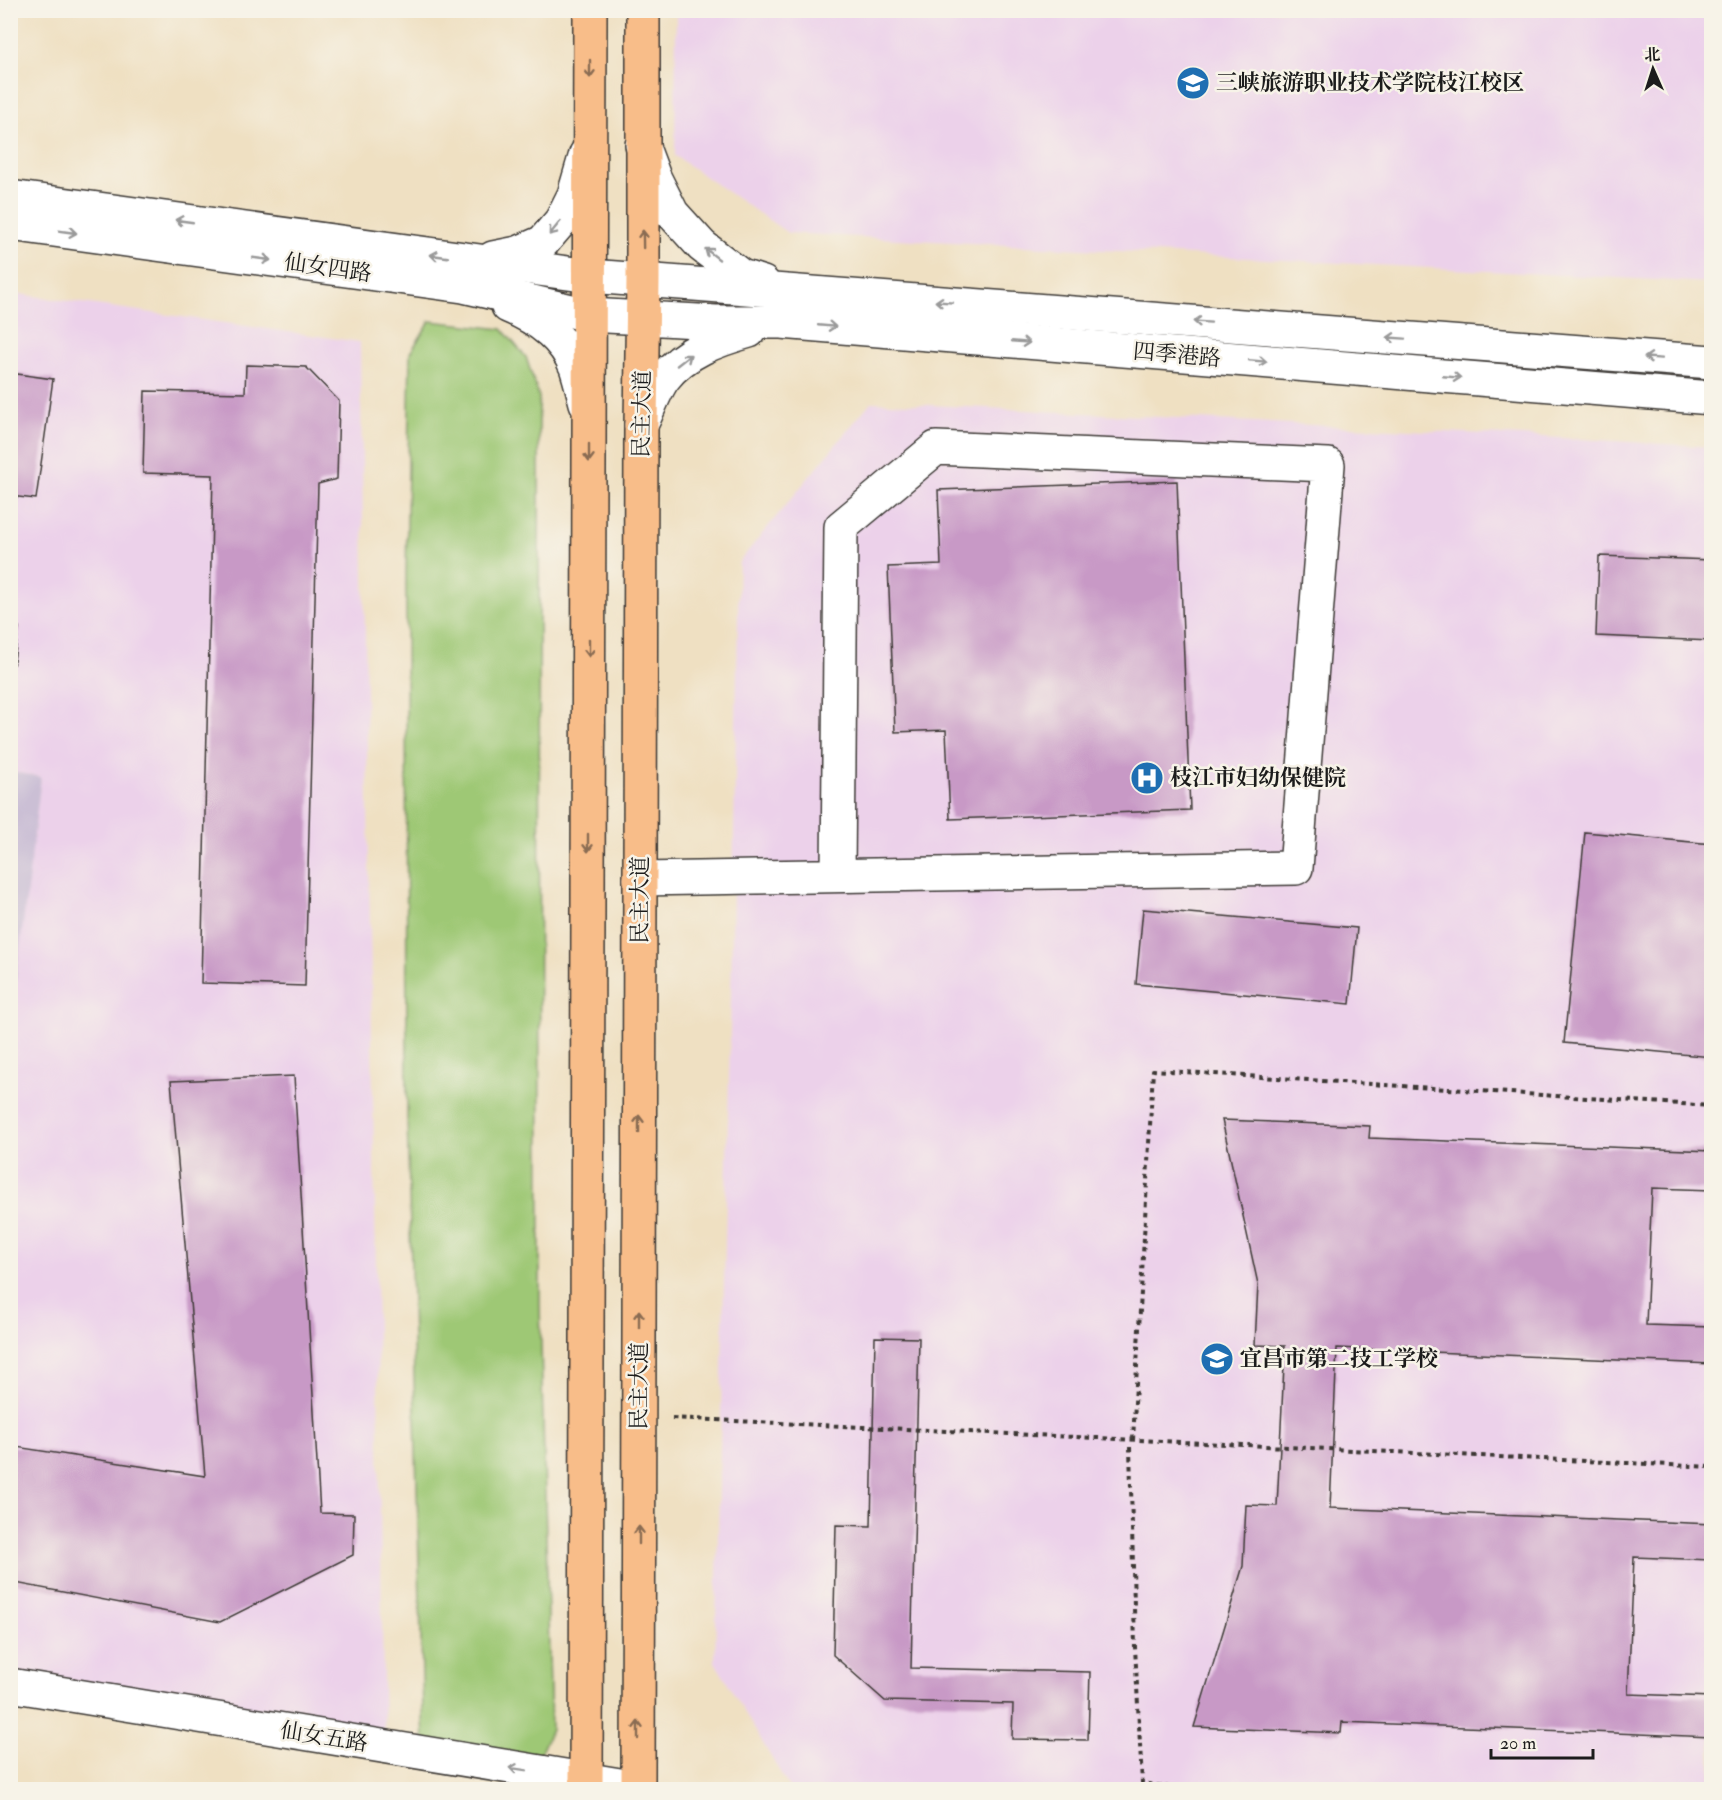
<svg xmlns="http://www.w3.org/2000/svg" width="1722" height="1800" font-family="'IM FELL Double Pica','Noto Serif SC',serif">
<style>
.built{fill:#ecd1ea}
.industrial{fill:#cbbfd5}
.green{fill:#9ec874;stroke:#5d7248;stroke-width:1.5}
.building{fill:#c899c6}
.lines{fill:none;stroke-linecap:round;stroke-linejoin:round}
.minor-casing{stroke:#3c3935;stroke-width:36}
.major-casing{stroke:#3c3935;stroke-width:36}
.path{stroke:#3c3935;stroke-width:4;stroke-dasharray:4.5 4.5;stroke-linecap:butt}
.minor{stroke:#fff;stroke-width:33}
.major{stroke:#f8bd89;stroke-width:33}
.oneway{stroke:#8a6c52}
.oneway2{stroke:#999}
.labels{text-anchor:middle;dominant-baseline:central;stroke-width:5;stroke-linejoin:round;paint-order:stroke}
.poi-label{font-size:22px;font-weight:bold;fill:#1c1c1c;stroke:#f7f3e8;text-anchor:start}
.street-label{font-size:22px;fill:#1c1c1c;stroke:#f7f3e8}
</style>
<rect width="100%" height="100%" fill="#f7f3e8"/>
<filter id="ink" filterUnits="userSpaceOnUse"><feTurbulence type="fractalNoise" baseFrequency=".0167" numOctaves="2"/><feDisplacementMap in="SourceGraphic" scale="12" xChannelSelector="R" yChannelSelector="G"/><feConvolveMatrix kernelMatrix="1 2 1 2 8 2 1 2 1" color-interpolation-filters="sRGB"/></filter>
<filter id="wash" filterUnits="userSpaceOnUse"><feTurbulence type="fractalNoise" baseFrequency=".008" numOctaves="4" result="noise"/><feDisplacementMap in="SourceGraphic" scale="24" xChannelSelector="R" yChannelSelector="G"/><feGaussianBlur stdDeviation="1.35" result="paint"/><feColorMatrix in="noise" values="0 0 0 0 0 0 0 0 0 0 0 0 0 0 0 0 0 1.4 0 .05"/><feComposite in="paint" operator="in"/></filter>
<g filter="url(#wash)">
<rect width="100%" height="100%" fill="#efe0c2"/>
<g class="built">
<path d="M 676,11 L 1711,11 L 1711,283 L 788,233 L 675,156 Z"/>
<path d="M 11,293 L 360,342 L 384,1734 L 11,1674 L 10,1020 L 41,777 L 11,772 Z"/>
<path d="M 871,402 L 1581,439 L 1711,447 L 1711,1789 L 790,1789 L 715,1662 L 731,993 L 739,562 Z"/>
</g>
<path class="industrial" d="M 11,772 L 41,777 L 11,1020 L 10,772 Z"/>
<path class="green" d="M 430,321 L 502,329 L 526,357 L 539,397 L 540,1305 L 551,1729 L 538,1759 L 424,1750 L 407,1117 L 406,577 L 410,353 Z"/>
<g id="blocks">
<g class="building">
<path d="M 246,365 L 306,367 L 339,401 L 337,479 L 318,484 L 305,986 L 201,983 L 213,475 L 143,473 L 145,391 L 245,393 Z"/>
<path d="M 10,373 L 53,379 L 36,499 L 10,496 Z"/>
<path d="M 1177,481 L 1190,810 L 950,819 L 946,730 L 895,732 L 888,567 L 941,565 L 938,490 Z"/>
<path d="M 1599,556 L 1712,560 L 1712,641 L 1596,636 Z"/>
<path d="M 10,625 L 19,627 L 12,673 L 10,673 Z"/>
<path d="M 1585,832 L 1712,844 L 1712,1057 L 1564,1043 Z"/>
<path d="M 1143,909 L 1357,928 L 1350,1004 L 1136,984 Z"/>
<path d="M 294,1076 L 320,1513 L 354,1514 L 353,1555 L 220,1622 L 10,1582 L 10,1446 L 205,1476 L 171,1081 Z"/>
<path d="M 1222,1120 L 1370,1126 L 1369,1138 L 1712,1151 L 1712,1190 L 1652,1188 L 1646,1325 L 1712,1327 L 1712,1364 L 1337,1348 L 1330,1508 L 1712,1524 L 1712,1560 L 1634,1557 L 1628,1694 L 1712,1697 L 1712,1737 L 1342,1722 L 1341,1733 L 1194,1727 L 1243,1566 L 1246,1505 L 1277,1506 L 1285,1346 L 1255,1345 L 1258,1284 Z"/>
<path d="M 875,1337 L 919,1338 L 911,1668 L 1090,1672 L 1088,1740 L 1012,1739 L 1013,1704 L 885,1701 L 833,1655 L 836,1525 L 871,1526 Z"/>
</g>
</g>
</g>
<g filter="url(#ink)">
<use href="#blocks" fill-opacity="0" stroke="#3c3935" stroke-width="1.5"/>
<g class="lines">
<defs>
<g id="minor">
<path d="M 642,145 L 654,177 L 672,213 L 702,246 L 741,276 L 763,283"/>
<path d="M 10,197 L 590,276 L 1712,362"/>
<path d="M 10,224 L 463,286 L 589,315 L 716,322 L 781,322 L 1712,398"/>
<path d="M 493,258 L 518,253 L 543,242 L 561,221 L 574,195 L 586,154"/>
<path d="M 508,306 C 537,318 564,337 576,367 C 580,379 583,392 586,403"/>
<path d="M 641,425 C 648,411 655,390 664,378 C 685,351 717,340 749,331"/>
<path d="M 640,879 L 1296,868 L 1328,465 L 936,448 L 841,527 L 838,875"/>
<path d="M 10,1685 L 638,1788"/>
</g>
<g id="major">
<path d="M 586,1790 L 590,10"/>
<path d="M 638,1790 L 641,425 L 643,280 L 643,10"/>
</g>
</defs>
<use href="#minor" class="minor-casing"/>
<use href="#major" class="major-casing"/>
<g class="path">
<path d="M 672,1418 L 1712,1467"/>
<path d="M 1133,1440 L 1153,1070 L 1712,1106"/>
<path d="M 1130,1447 L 1135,1647 L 1142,1783 L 1189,1790"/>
</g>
<use href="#minor" class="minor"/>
<use href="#major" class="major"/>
</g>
<defs><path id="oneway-shaft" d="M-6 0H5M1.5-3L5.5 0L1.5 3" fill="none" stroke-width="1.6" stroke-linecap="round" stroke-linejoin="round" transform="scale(1.5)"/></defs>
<g class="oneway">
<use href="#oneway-shaft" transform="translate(590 69) rotate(90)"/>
<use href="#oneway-shaft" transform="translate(643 239) rotate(-91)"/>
<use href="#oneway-shaft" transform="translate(589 453) rotate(90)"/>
<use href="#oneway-shaft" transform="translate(589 648) rotate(90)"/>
<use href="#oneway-shaft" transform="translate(588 843) rotate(90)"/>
<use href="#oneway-shaft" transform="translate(639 1124) rotate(-90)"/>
<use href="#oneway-shaft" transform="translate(639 1319) rotate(-90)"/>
<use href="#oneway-shaft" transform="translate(639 1535) rotate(-90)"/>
<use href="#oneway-shaft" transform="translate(638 1730) rotate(-90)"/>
</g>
<g class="oneway2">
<use href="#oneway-shaft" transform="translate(184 221) rotate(-172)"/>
<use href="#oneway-shaft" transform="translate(555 228) rotate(129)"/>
<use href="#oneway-shaft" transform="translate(68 232) rotate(8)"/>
<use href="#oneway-shaft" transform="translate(712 254) rotate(-142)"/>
<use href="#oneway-shaft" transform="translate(439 256) rotate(-172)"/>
<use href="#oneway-shaft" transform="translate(262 259) rotate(8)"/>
<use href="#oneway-shaft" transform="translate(944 302) rotate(-176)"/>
<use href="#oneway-shaft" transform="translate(1202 322) rotate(-176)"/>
<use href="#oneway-shaft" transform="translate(827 326) rotate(5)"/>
<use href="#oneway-shaft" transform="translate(1396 338) rotate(-176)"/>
<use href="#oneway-shaft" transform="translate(1021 342) rotate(5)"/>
<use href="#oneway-shaft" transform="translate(1653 358) rotate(-176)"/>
<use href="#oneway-shaft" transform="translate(684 360) rotate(-38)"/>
<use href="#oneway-shaft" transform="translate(1258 361) rotate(5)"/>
<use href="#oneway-shaft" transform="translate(1452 377) rotate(5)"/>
<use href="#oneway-shaft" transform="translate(518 1769) rotate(-171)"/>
</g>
</g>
<defs>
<symbol id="school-disc" viewBox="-11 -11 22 22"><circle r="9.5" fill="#1f6fb2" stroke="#f7f3e8"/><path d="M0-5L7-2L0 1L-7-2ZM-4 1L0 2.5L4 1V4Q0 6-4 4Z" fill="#fff"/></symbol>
<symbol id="hospital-disc" viewBox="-11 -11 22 22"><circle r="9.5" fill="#1f6fb2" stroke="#f7f3e8"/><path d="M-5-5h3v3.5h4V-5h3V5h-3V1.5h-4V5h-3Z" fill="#fff"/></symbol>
</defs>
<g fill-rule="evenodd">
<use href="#school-disc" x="1174" y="64" width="38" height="38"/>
<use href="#hospital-disc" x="1128" y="759" width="38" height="38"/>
<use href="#school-disc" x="1198" y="1340" width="38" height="38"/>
</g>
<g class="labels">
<g class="poi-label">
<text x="1216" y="83">三峡旅游职业技术学院枝江校区</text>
<text x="1170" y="778">枝江市妇幼保健院</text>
<text x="1240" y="1359">宜昌市第二技工学校</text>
</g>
<g class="street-label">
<text transform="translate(328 268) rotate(8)">仙女四路</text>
<text transform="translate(1177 355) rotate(5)">四季港路</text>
<text transform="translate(642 414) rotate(-89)">民主大道</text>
<text transform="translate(640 900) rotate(-90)">民主大道</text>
<text transform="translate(639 1386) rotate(-90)">民主大道</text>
<text transform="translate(324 1737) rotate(9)">仙女五路</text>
</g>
</g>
<rect width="1722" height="1800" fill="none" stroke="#f7f3e8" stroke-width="36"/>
<g transform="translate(1653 69) rotate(357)" stroke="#f7f3e8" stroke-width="4.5" paint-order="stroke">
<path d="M0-4.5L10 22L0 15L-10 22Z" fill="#1c1c1c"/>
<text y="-9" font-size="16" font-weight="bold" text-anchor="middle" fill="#1c1c1c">北</text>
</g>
<path d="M1491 1749v9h102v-9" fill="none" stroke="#1c1c1c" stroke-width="3"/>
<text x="1500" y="1749" font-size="18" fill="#1c1c1c" stroke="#f7f3e8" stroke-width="4.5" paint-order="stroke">20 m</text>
</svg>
